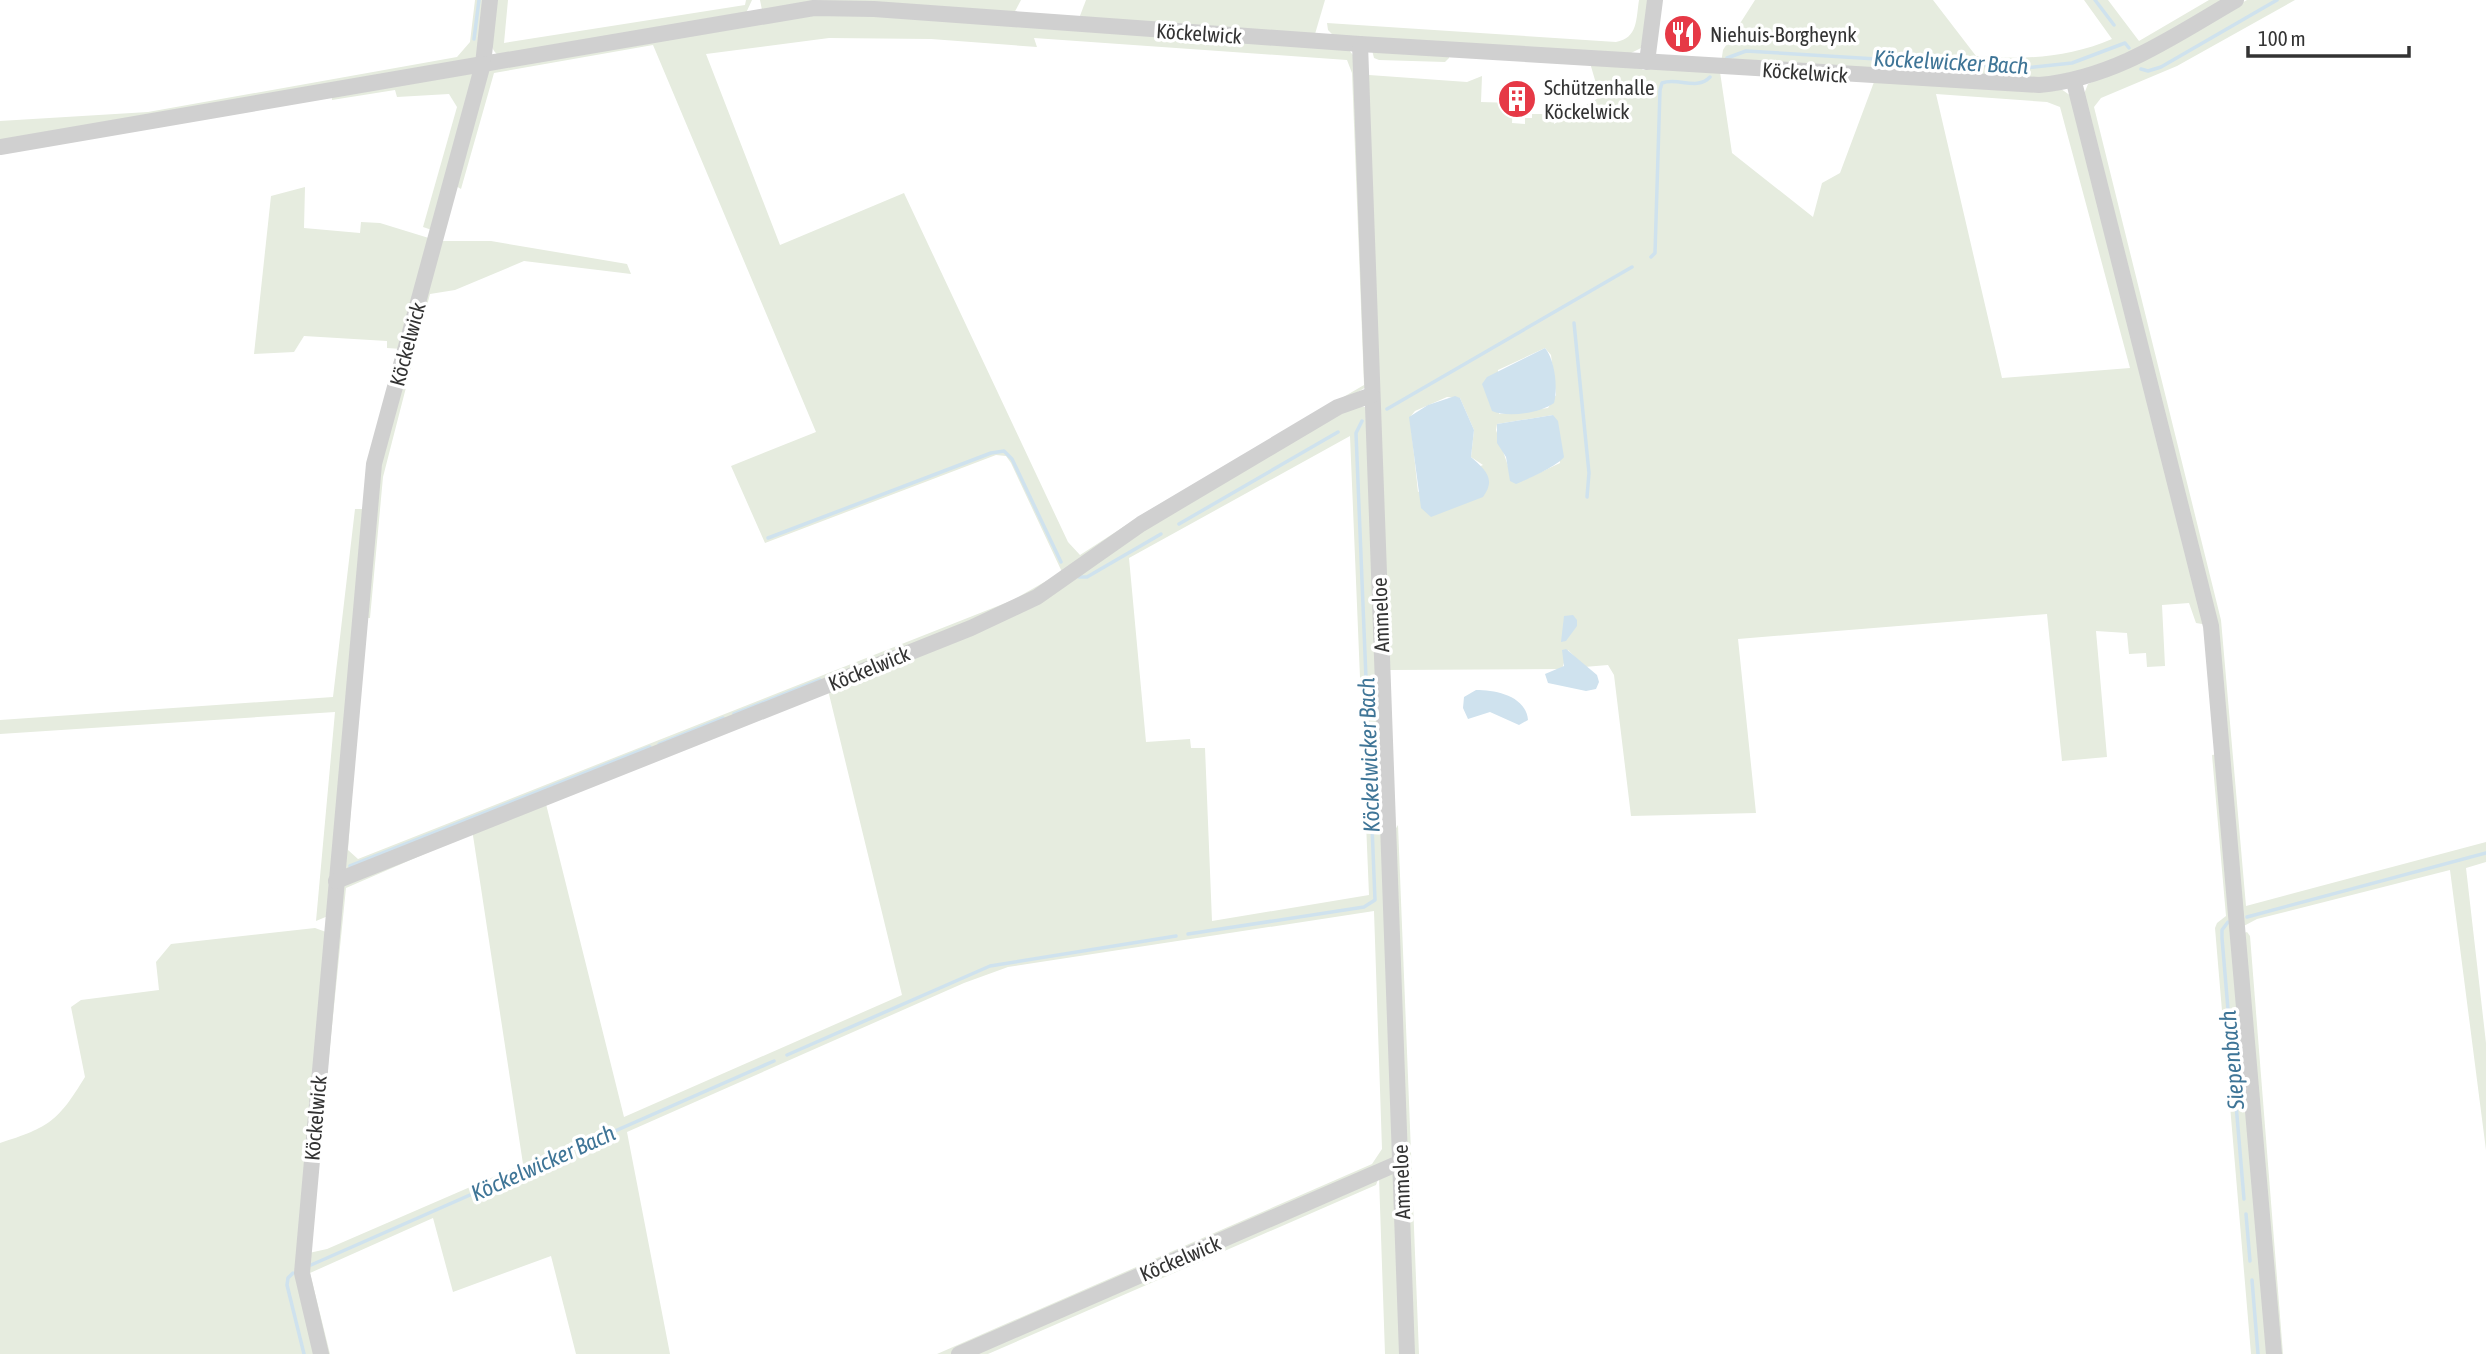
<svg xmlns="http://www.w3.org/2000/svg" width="2486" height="1354" font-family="'Asap Condensed',sans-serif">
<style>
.green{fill:#e6ecdf;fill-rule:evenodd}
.water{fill:#cfe2ee}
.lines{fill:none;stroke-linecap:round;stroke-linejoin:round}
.stream{stroke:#cfe2ee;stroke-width:3.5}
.minor{stroke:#d0d0d0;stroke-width:16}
.labels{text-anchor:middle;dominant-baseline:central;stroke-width:7;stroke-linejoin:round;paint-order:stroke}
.street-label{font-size:21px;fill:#333;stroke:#fff}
.poi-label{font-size:21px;fill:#333;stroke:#fff;text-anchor:start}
.water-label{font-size:23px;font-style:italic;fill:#3f7597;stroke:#fff}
</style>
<rect width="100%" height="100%" fill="#fff"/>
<g class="green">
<path d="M 475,0 L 487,0 L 478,56 L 473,59 L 0,142 L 0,121 L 148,112 L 457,57 L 470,42 Z"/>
<path d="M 495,0 L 508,0 L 504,43 L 745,5 L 746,0 L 752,0 L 746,13 L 498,55 C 484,45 493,16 495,0 Z"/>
<path d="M 760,0 L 1021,0 L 1013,15 L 762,10 Z"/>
<path d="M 1086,0 L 1325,0 L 1315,34 L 1078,21 Z"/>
<path d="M 1639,0 L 1651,0 L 1641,48 L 1629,54 L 1333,35 L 1328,30 L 1327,23 L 1616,42 C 1638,38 1636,19 1639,0 Z"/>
<path d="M 1755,0 L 1933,0 L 1976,56 C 2024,60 2068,58 2112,39 L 2084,0 L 2108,0 L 2139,41 L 2209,0 L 2228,0 L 2123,60 L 2054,80 L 1721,63 L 1723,50 Z"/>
<path d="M 2247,0 L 2295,0 L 2177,66 L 2101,98 L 2094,107 L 2221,620 L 2246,906 L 2486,842 L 2486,862 L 2466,868 L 2486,1043 L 2486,1150 L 2450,870 L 2257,919 L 2240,928 L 2214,632 L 2082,99 L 2088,84 L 2139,61 Z"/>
<path d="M 873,14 L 1348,49 L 1353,55 L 1368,386 L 1146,517 L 1035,595 L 356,869 L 343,869 L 354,768 L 348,850 L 358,859 L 1013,600 L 1062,572 L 1011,463 L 1006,456 L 996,455 L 765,543 L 731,466 L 816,432 L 653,45 L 494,73 L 461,189 L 456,186 L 489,68 L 801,15 ZM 829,38 L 931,39 L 1037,47 L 1034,38 L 1347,60 L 1352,73 L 1364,385 L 1148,511 L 1080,555 L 1068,542 L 904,193 L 780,245 L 706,54 Z"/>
<path d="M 1372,50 L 1449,55 L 1449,58 L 1445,62 L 1379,60 L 1374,58 Z"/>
<path d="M 1590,63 L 1634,66 L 1644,70 L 1655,68 L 1720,72 L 1732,153 L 1813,217 L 1822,183 L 1840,173 L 1874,82 L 2061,89 L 2074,98 L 2208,625 L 2196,623 L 2189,603 L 2162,605 L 2165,666 L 2147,667 L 2146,653 L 2129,654 L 2127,633 L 2096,631 L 2107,757 L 2062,761 L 2047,614 L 1738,639 L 1756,813 L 1631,816 L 1614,675 L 1608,665 L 1584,667 L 1568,650 L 1562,669 L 1388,670 L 1365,80 L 1369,75 L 1467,82 L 1482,76 L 1481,102 L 1513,103 L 1512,123 L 1525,124 L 1525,118 L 1532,118 L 1532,114 L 1546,114 L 1546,104 L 1555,104 L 1554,124 L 1600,97 ZM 1936,94 L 2047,102 L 2060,107 L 2130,368 L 2002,378 ZM 1545,348 L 1551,355 L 1556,395 L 1548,408 L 1499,414 L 1498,370 ZM 1447,397 L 1460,398 L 1474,430 L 1471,457 L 1483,465 L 1418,492 L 1410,417 L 1415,411 ZM 1553,415 L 1560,463 L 1522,481 L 1508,466 L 1496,430 L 1497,424 Z"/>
<path d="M 473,73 L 435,231 L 423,227 L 457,107 L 449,94 L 397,97 L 395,90 L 332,100 L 332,94 Z"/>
<path d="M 305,187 L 304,228 L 360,233 L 361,222 L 380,223 L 432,239 L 402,349 L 387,348 L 387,341 L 304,336 L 294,352 L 254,354 L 271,196 Z"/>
<path d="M 439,241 L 491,241 L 627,264 L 631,274 L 524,261 L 455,290 L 430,294 L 383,477 L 370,618 L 363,618 L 376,480 Z"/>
<path d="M 1357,406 L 1366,407 L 1371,426 L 1399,1147 L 1393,1161 L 955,1354 L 937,1354 L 1372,1164 L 1382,1149 L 1374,911 L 1008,967 L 964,983 L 627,1132 L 670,1354 L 576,1354 L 551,1256 L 453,1292 L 433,1218 L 310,1273 L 330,1354 L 325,1354 L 309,1288 L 304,1252 L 340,884 L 459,835 L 459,839 L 346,888 L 309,1253 L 327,1249 L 523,1164 L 472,829 L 545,800 L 624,1117 L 902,995 L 828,690 L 1024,608 L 1142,526 L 1323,420 ZM 1350,436 L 1369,895 L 1212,921 L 1205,748 L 1191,748 L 1190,739 L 1146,742 L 1129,558 Z"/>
<path d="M 355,509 L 366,509 L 328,916 L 316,921 L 335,712 L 0,734 L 0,720 L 333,697 Z"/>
<path d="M 2219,754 L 2270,1354 L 2251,1354 L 2215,928 L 2217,923 L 2226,916 L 2212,755 Z"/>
<path d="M 1398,825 L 1419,1354 L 1413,1354 L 1393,833 Z"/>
<path d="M 315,928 L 326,932 L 297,1257 L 319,1354 L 0,1354 L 0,1143 C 50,1127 58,1121 85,1077 L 71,1007 L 81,1000 L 159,990 L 156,962 L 171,944 Z"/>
<path d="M 2247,932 L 2250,936 L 2283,1354 L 2277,1354 L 2241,934 Z"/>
<path d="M 1394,1172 L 1400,1181 L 1405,1354 L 1385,1354 L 1379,1177 L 1376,1185 L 988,1354 L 969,1354 L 1379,1175 Z"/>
</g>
<g class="water">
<path d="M 1545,348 C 1555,360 1558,388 1554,403 C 1540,413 1508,418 1492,411 L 1482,384 L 1487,377 Z"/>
<path d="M 1455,396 L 1460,398 L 1474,430 L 1471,457 C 1484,469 1497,478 1483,497 L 1431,517 L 1421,508 L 1409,417 L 1428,405 Z"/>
<path d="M 1553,415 L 1558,421 L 1564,457 C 1559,465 1526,480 1516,484 L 1510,481 L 1506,457 L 1497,443 L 1497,424 Z"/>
<path d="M 1573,615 L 1577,620 L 1577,626 L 1566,641 L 1561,642 L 1564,616 Z"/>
<path d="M 1566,649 L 1597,675 L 1599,682 L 1596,689 L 1586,691 L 1548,683 L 1545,674 L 1564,666 L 1562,650 Z"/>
<path d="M 1476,690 C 1496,690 1526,696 1528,720 L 1519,725 L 1490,712 L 1468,719 L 1463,708 L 1464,697 Z"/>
</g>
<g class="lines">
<g class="stream">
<path d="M 2095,0 L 2114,25"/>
<path d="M 474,39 L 479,0"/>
<path d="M 1727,58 L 1746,51 L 2025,68 L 2072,63 L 2125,43 L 2129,48"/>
<path d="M 2141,69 L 2148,71 L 2161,67 L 2277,0"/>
<path d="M 1651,257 L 1655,253 L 1660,90 L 1662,83 C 1678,77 1697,91 1710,77"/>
<path d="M 1574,323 L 1589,473 L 1587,497"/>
<path d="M 1387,409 L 1632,267"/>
<path d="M 1179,524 L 1338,432"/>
<path d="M 768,538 L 991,453 L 1004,451 L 1012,459 L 1061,562"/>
<path d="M 1079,577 L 1087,577 L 1161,534"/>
<path d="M 734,714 L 820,680"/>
<path d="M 659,744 L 723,718"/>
<path d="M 350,866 L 650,747"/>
<path d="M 2247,917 L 2486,853"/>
<path d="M 2228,922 L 2222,930 L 2222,938 L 2244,1199"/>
<path d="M 1188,934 L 1364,907 L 1375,900 L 1356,433 L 1362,421"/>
<path d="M 787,1055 L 990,966 L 1176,936"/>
<path d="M 2246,1214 L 2250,1261"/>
<path d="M 311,1265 L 774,1061"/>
<path d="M 293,1273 L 288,1278 L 287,1285 L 304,1354"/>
<path d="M 2252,1280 L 2258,1354"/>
</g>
<g class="minor">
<path d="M 490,0 L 483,64 L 814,8 L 874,9 L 1360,44 L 2039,85 C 2115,78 2172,37 2236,0"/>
<path d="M 1360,44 L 1407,1354"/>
<path d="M 1647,62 L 1655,0"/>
<path d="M 2074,82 L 2211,626 L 2274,1354"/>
<path d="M 0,147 L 483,64 L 374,464 L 302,1273 L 321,1354"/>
<path d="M 336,881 L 971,628 L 1037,597 L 1141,524 L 1338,407 L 1372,395"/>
<path d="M 959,1354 L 1401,1162"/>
</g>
</g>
<defs>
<symbol id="restaurant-disc" viewBox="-11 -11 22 22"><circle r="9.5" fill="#e63946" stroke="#fff"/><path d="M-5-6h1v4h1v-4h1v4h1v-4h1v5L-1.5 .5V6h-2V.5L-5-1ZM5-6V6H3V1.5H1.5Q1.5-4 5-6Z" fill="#fff"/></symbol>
<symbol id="building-disc" viewBox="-11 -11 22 22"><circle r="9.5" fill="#e63946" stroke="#fff"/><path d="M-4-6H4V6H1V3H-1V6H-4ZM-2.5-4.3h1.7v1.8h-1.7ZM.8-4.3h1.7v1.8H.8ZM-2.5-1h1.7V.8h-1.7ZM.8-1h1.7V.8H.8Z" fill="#fff"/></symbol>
</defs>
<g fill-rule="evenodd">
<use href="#restaurant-disc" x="1661" y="12" width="44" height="44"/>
<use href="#building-disc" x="1495" y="77" width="44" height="44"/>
</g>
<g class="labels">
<g class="street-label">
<text transform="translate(1199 33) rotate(4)">Köckelwick</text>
<text transform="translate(1805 72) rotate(4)">Köckelwick</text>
<text transform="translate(407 344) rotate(-75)">Köckelwick</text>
<text transform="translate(1380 615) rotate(-92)">Ammeloe</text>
<text transform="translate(869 668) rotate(-22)">Köckelwick</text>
<text transform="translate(315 1118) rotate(-85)">Köckelwick</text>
<text transform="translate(1401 1182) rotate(-92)">Ammeloe</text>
<text transform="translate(1180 1258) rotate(-23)">Köckelwick</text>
</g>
<g class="poi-label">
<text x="1710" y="34">Niehuis-Borgheynk</text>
<text x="1544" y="87">Schützenhalle<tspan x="1544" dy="24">Köckelwick</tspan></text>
</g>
<g class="water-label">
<text transform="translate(1951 62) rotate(3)">Köckelwicker Bach</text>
<text transform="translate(1369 755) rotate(-92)">Köckelwicker Bach</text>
<text transform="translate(2232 1060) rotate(-95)">Siepenbach</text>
<text transform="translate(543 1163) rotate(-24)">Köckelwicker Bach</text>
</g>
</g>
<path d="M2248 46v10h161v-10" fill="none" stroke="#333333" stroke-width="3.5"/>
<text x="2258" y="46" font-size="21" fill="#333333" stroke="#ffffff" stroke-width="5" paint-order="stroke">100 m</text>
</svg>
